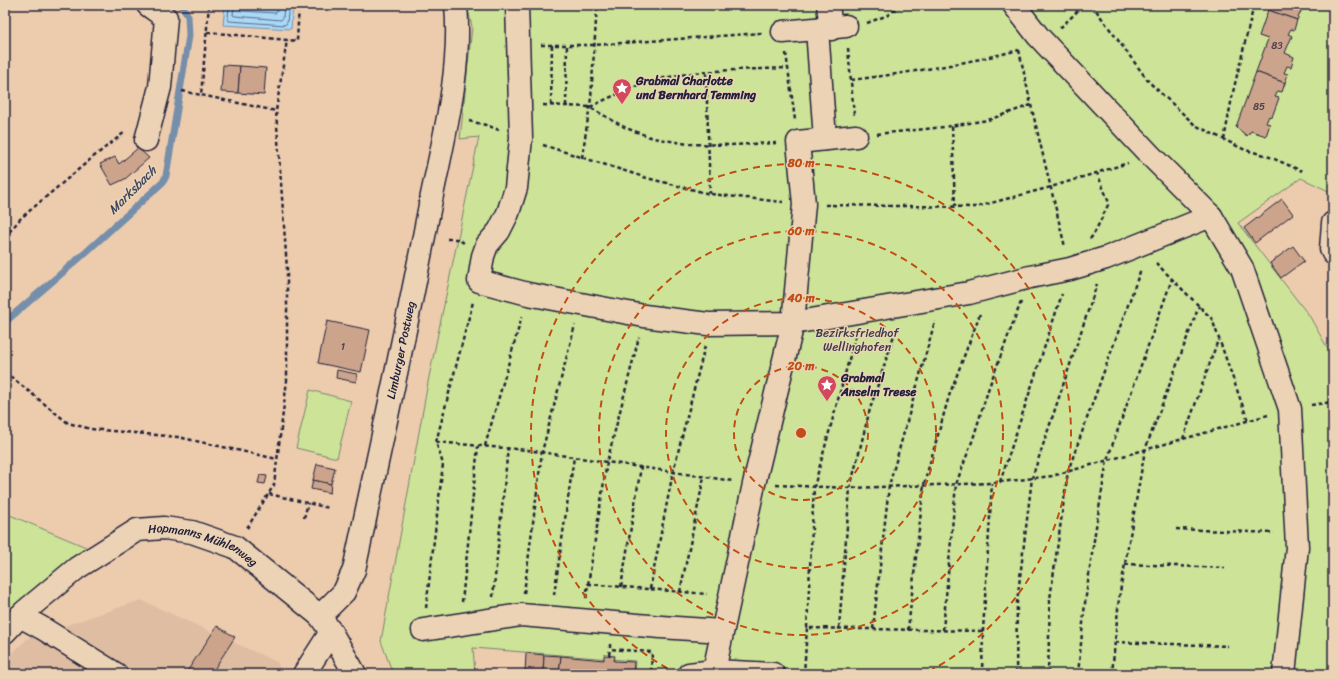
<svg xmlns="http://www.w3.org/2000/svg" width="1338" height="679" font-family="Sriracha,sans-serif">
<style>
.built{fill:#dfbda2}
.green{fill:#cce398;stroke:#77826a}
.water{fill:#aad8f6;stroke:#748fab}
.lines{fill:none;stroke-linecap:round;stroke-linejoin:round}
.shore{stroke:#586b86;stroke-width:1}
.stream{stroke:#748fab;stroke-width:7}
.building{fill:#cca48c;stroke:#22223b}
.minor-casing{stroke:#22223b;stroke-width:25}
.path{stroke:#22223b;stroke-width:2.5;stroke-dasharray:4 3;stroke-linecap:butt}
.minor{stroke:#edd3b5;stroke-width:22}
.ring{fill:none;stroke:#c04e15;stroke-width:2;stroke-dasharray:7 5}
.labels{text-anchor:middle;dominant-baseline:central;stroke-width:3;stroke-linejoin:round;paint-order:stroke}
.number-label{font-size:10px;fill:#4c424f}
.poi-label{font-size:12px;font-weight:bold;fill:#22223b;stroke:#edd3b5;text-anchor:start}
.park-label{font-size:12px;fill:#3c3f49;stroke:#edd3b5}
.street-label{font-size:12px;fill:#22223b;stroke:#edd3b5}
.water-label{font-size:13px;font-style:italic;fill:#3d4660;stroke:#edd3b5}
.centre{fill:#c04e15;stroke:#edd3b5;stroke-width:2}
.ring-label{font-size:12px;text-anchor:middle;font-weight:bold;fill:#c04e15;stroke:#edd3b5;stroke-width:3;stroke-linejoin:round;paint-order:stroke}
</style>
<rect width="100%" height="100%" fill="#edccae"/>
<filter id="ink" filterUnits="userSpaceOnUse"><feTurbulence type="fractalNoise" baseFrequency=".025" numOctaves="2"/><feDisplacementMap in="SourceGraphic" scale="8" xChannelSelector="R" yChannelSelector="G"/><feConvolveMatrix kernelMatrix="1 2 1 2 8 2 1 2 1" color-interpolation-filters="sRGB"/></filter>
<g filter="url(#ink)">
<path class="built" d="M 141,600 L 277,662 L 283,674 L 5,674 L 5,660 L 28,638 Z"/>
<g class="green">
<path d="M 467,5 L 1333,5 L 1333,193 L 1301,178 L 1238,223 L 1310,317 L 1333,358 L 1333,674 L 634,674 L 635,661 L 473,648 L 475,674 L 393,674 L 381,641 L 429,377 L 479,137 L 460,139 L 472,27 Z"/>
<path d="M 310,390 L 351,401 L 337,458 L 296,448 Z"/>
<path d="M 5,513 L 93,550 L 12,613 L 5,609 Z"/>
</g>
<path class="water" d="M 225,5 L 293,5 L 291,29 L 223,25 Z"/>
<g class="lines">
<g class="shore">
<path d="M 229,5 L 228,19 L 229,21 L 285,25 L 287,23 L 289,5"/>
<path d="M 234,5 L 233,15 L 235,16 L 281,20 L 283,18 L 284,5"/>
<path d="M 240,5 L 240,9 L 241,11 L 275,13 L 277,12 L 277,5"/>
</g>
<path class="stream" d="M 5,322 L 84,254 L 163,182 L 166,176 L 189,36 L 188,16 L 182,5"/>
</g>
<g class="building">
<path d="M 1270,5 L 1299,5 L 1297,10 L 1301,11 L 1297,20 L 1268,10 Z"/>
<path d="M 1268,10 L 1297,20 L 1294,30 L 1291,29 L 1288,34 L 1292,36 L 1285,53 L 1294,57 L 1291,67 L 1287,66 L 1284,73 L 1288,74 L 1285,83 L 1256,72 L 1268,39 L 1259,36 Z"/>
<path d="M 223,65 L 240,66 L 238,93 L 221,92 Z"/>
<path d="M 240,66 L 266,68 L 264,95 L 238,93 Z"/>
<path d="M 1256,72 L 1285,83 L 1282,92 L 1278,91 L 1275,97 L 1279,98 L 1272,117 L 1269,116 L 1266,123 L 1270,124 L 1266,136 L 1251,131 L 1247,136 L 1236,127 Z"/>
<path d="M 138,148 L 149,158 L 125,179 L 112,185 L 100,164 L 115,157 L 119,164 Z"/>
<path d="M 1282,199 L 1293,214 L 1255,243 L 1244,228 Z"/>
<path d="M 1293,246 L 1304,261 L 1281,278 L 1270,263 Z"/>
<path d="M 327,321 L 370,330 L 361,372 L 318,363 Z"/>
<path d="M 337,370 L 357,374 L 356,382 L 336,378 Z"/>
<path d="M 317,464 L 335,468 L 331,484 L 313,480 Z"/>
<path d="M 260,475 L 267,476 L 265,484 L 258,483 Z"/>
<path d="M 313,480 L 331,484 L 330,493 L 311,489 Z"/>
<path d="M 217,626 L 235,637 L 211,674 L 194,674 L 188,670 Z"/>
<path d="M 526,653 L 544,655 L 543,674 L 525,673 Z"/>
<path d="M 544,655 L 561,656 L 559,674 L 543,674 Z"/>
<path d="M 604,655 L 615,656 L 614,661 L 634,662 L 633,674 L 559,674 L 561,656 L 604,660 Z"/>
</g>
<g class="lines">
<defs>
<g id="minor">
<path d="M 517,5 L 521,138 L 516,188 L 508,213 L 499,231 L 487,245 L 483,256 L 479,281 L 528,294 L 644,316 L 708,324 L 793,323 L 969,293 L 1030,277 L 1070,269 L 1106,258 L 1211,216"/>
<path d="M 828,5 L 831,29"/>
<path d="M 1014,5 L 1038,36 L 1151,156 L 1211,216 L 1242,268 L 1290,409 L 1297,547 L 1284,674"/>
<path d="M 817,29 L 825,139"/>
<path d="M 783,32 L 846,26"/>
<path d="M 146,140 L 160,87 L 166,18 L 148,5"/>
<path d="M 1333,223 L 1331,249 L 1333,253"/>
<path d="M 20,616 L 42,628 L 116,674"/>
<path id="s1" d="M 320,616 L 344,592 L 354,570 C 380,448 407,327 430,205 C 443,140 462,72 456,5"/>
<path d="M 423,630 L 521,615 L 661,627 L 722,631"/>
<path id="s2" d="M 5,632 L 24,612 L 77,568 L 137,530 L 164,528 L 192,532 L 235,547 L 320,616 L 331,632 L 355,674"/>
<path d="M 714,671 L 754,484 L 793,323 L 804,204 L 798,142 L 856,136"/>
<path d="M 304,674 L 331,632"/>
<path d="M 689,674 L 714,671 L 773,674"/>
</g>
</defs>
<use href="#minor" class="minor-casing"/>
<g class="path">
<path d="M 209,5 L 201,95 L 276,111"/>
<path d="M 1092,5 L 1149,82 L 1195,125 L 1245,150 L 1265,155 L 1302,171"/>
<path d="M 867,23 L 888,15 L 901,5"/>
<path d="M 1060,28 L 1084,5"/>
<path d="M 207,32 L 297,41 L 299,5"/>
<path d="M 541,45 L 594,45 L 762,33"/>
<path d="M 848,48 L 854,115"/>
<path d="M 1019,50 L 1031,105 L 1065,247"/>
<path d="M 786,53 L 795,120"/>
<path d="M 706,72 L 710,194"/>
<path d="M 851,80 C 908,73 963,64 1019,50"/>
<path d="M 182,91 L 201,95"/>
<path d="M 543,105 L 589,107 L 626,128 L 653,138 L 688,144 L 730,145 L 776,143"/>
<path d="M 551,105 L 552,45"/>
<path d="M 566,106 L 567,45"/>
<path d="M 590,107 C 613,96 635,85 660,79 C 702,69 746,70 788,68"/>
<path d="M 469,121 L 486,125 L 499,130"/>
<path d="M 952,126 L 955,206"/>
<path d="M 877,134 L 944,127 L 988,120 L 1031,105"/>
<path d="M 1224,140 L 1233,92 L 1254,5"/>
<path d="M 543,145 L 647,178 L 710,194 L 783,202"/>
<path d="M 582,158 L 591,98 L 597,5"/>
<path d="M 825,205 L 976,207 L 1051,187 L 1128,163"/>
<path d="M 5,237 L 21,218 L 92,158 L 125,132"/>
<path d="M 447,239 L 458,239 L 464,243"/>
<path d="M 1090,239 L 1094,234 L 1108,205 L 1108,200 L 1097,173"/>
<path d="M 1156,263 L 1212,319 L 1248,421"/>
<path d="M 5,372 L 68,423 L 91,429 L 178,437 L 277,459"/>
<path d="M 1311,405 L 1333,402"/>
<path d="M 1183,439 L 1218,340"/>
<path d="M 436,442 L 527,450 L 733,481"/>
<path d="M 485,446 L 522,316"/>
<path d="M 1000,482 L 1062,294"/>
<path d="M 776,485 L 850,488 L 992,483 L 1052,476 L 1268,415"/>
<path d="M 269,494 L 329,508"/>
<path d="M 304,518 L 308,503"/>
<path d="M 247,528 L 274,485 L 287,380 L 287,269 L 276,111 L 287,40"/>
<path d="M 1176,529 L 1274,533"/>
<path d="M 1125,564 L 1225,568"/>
<path d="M 588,584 L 707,594"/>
<path d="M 621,587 L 641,467"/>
<path d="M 650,589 L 673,472 L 705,346"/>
<path d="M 680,592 L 704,477"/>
<path d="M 524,593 L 542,452 L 575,325"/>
<path d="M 554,595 L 574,457"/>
<path d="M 493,597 L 508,448"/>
<path d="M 586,598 L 607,462 L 639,337"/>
<path d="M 462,602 L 478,446"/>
<path d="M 426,608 L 443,464 L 436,442 L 473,302"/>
<path d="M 807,628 L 814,487 L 856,334"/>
<path d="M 839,628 L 850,488 L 870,409 L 896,329"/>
<path d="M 873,629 L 889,486 L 935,321"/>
<path d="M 908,630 L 924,484 L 949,396 L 980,314"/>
<path d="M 943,630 L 956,484 L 973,439 L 989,387 L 1021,302"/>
<path d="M 1115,642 L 1228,646"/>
<path d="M 610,644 L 610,649 L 652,652 L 651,674"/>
<path d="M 609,655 L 610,649"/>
<path d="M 804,674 L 807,628 L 983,631"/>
<path d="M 982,674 L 983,631 L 992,483"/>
<path d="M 1016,674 L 1017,602 L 1032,478 L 1097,284"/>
<path d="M 1048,674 L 1050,599 L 1068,471 L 1141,269"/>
<path d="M 1078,674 L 1085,603 L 1095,533 L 1107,460 L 1172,279"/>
<path d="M 1112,674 L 1119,598 L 1145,450 L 1199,306"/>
<path d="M 1331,674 L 1333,655"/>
</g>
<use href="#minor" class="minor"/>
</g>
</g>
<g class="ring">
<circle cx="801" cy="433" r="67"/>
<circle cx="801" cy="433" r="135"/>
<circle cx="801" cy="433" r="202"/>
<path d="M678 674A270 270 0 1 1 924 674"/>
</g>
<defs>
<symbol id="sight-pin" viewBox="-11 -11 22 30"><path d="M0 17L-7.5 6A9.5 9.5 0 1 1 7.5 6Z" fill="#d1495b" stroke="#edd3b5"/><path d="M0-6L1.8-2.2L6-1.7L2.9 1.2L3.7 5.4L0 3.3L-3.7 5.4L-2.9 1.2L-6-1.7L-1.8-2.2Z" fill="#fff"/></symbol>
</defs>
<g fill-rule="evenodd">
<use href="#sight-pin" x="611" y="77" width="22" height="30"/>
<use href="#sight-pin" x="816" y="374" width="22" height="30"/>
</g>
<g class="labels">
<g class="number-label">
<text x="1277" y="46">83</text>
<text x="1259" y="107">85</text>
<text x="343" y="347">1</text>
</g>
<g class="poi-label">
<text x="636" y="81">Grabmal Charlotte<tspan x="636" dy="14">und Bernhard Temming</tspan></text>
<text x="841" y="378">Grabmal<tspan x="841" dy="14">Anselm Treese</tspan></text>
</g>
<g class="park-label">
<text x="857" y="333">Bezirksfriedhof<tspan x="857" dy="14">Wellinghofen</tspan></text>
</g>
<g class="street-label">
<text stroke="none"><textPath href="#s1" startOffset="283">Limburger Postweg</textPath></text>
<text stroke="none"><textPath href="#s2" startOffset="237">Hopmanns Mühlenweg</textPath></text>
</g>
<g class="water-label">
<text transform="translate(132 190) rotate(-45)">Marksbach</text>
</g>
</g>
<circle cx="801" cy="433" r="6" class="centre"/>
<g class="ring-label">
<text x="801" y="167">80 m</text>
<text x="801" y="235">60 m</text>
<text x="801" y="302">40 m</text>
<text x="801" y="370">20 m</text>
</g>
<rect width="1338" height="679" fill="none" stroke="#edd3b5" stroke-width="20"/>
<rect x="10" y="10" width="1318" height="659" fill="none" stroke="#22223b" stroke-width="1.5" filter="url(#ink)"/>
</svg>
